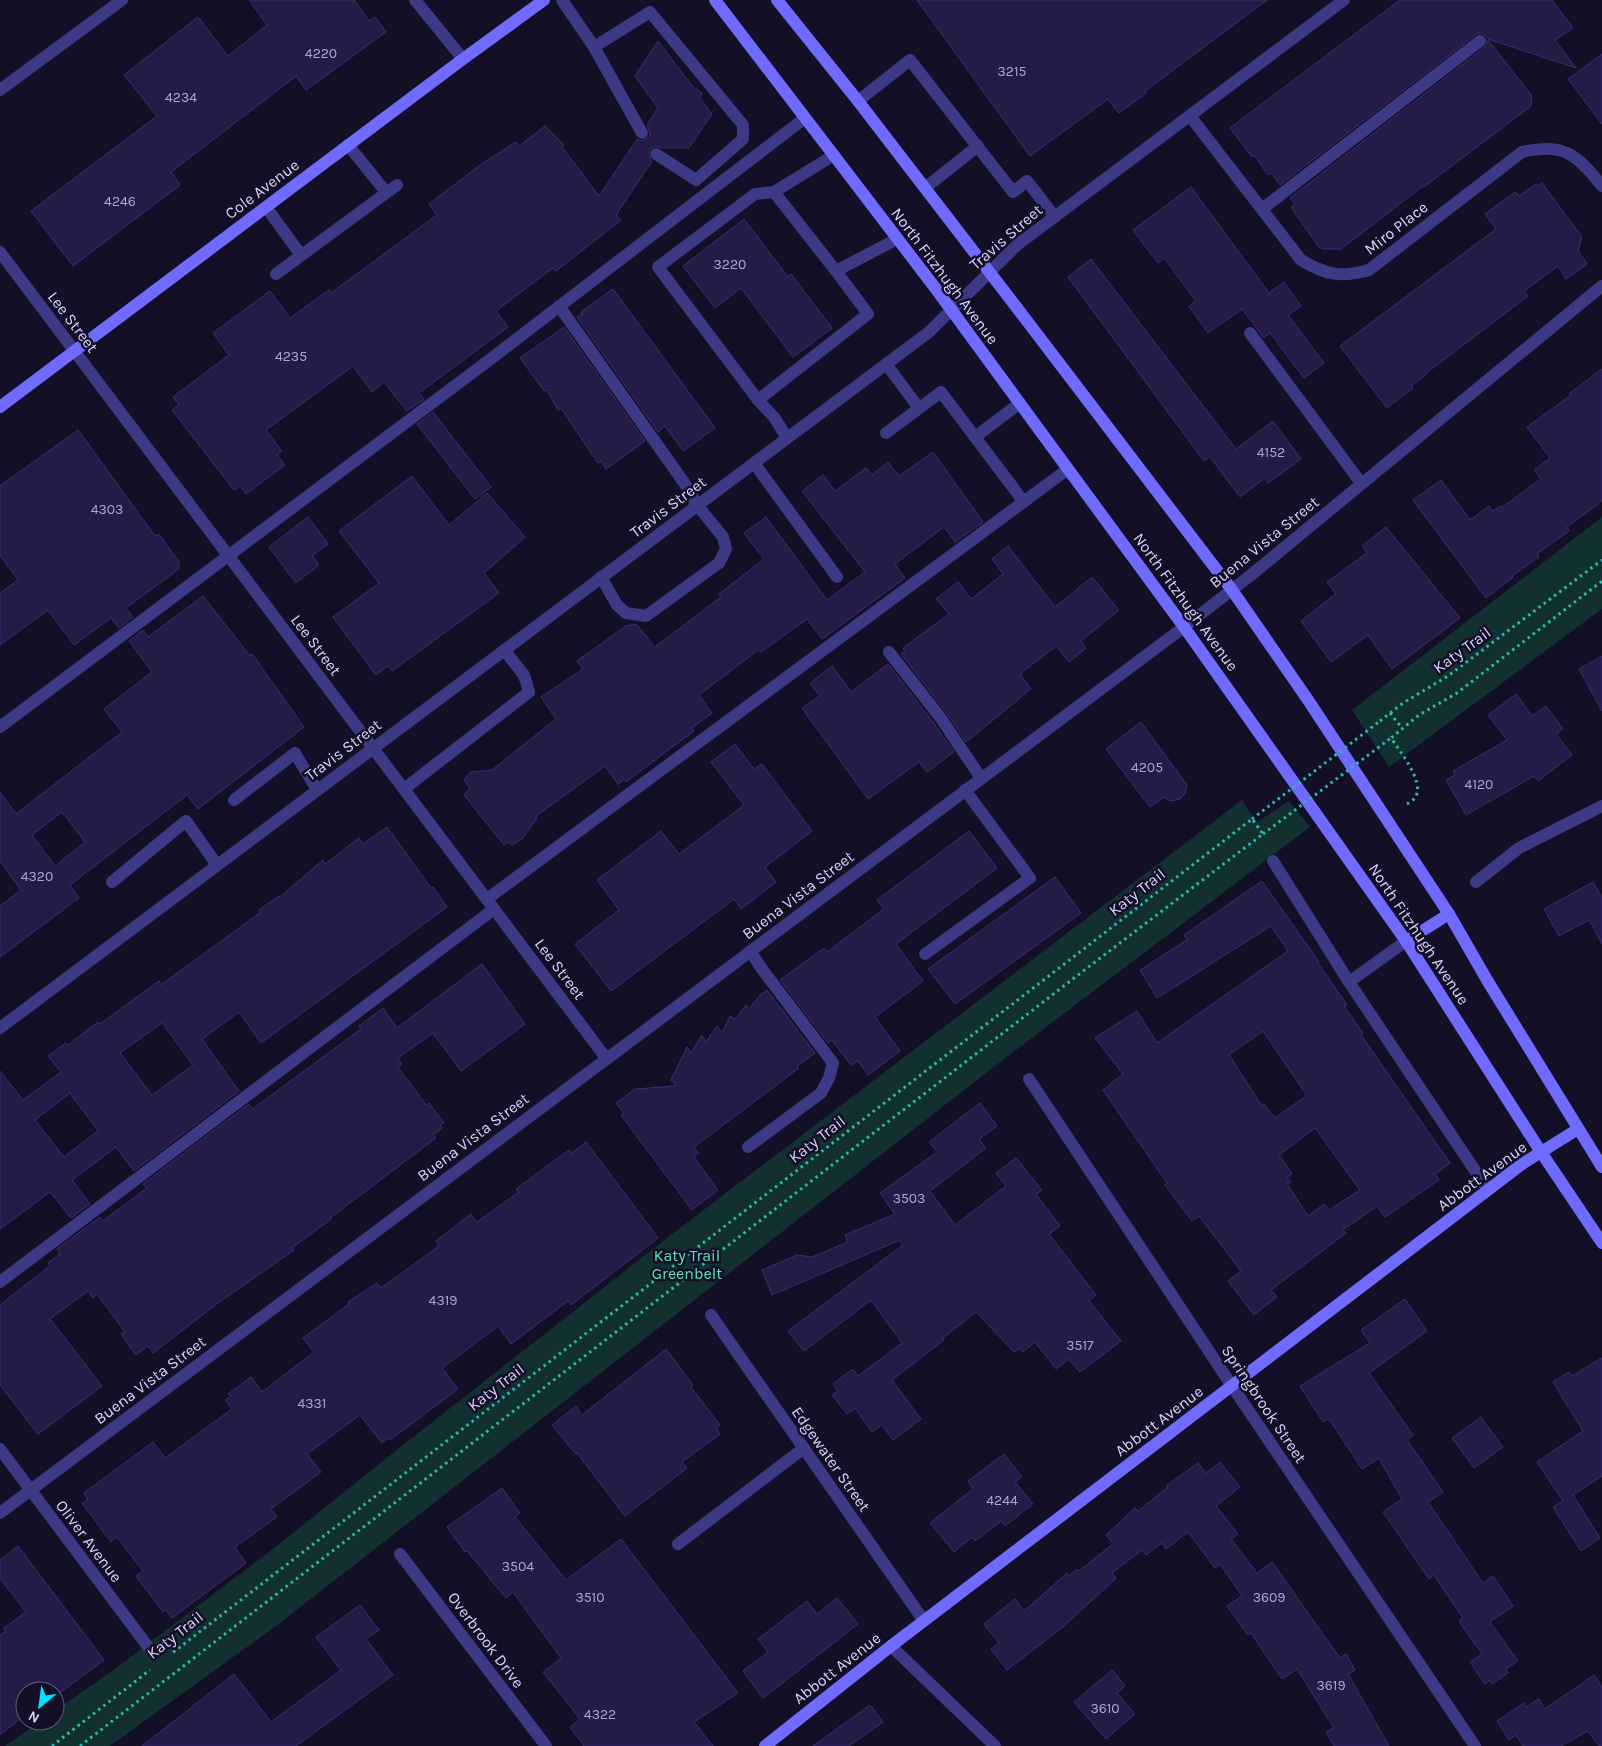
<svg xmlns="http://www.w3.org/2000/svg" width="1602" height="1746" font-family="Karla,sans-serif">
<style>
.green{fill:#12302f}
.building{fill:#241b47;stroke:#3b2d73;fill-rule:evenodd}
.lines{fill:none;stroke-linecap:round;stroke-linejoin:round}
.path{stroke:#2fb8b0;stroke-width:3;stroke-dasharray:2.5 4;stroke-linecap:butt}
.lane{stroke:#3d3a85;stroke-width:12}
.street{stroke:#3d3a85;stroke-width:12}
.secondary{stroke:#6f6bff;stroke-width:12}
.path-bridge{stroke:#2fb8b0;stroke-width:3;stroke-dasharray:2.5 4;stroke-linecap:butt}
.labels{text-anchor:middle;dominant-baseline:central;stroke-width:5;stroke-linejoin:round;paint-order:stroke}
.number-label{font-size:14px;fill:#aca6d1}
.street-label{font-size:16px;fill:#d9d4ff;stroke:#130f26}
.park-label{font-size:16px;fill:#5fe0c0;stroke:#130f26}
</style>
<rect width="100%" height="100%" fill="#130f26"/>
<g class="green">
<path d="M 1602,517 L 1602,609 L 1389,767 L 1352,710 Z"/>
<path d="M 1242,800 L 1257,822 L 1289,801 L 1310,827 L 995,1066 L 276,1626 L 110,1746 L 5,1746 L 41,1721 L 55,1721 L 55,1711 L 116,1668 L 278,1545 L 398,1449 L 672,1234 Z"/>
</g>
<g class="building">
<path d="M 249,0 L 354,0 L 369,21 L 375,17 L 386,32 L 306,90 L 296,76 L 171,172 L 180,185 L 73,266 L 31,211 L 157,116 L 124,75 L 198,17 L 228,56 L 267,25 Z"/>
<path d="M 917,0 L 1267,0 L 1145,91 L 1146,93 L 1119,113 L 1108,99 L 1030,156 Z"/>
<path d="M 1400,0 L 1552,0 L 1573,28 L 1555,40 L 1576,68 L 1488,39 L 1484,34 L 1478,33 L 1280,185 L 1271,173 L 1268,175 L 1254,155 L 1252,157 L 1230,128 Z"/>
<path d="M 1488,40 L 1532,96 L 1531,106 L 1424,187 L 1423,186 L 1341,249 L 1322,249 L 1317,245 L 1291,207 L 1295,204 L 1290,198 L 1485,47 Z"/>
<path d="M 658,41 L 692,86 L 702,93 L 700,98 L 712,114 L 689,148 L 662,148 L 656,146 L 650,149 L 648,154 L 652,161 L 616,215 L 621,220 L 556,271 L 553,268 L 496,311 L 508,327 L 419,393 L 424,399 L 407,411 L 384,382 L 372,392 L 353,366 L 266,430 L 282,451 L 277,455 L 285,465 L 246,494 L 240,486 L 234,490 L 172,410 L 179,405 L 173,397 L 229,355 L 213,333 L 270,291 L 290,318 L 329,290 L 331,293 L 437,215 L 429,204 L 480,165 L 516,142 L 519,146 L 545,126 L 564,145 L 562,147 L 599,196 L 637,139 L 642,141 L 649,137 L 650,133 L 647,125 L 658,108 L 635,76 Z"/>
<path d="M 1602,54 L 1602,124 L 1568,79 Z"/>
<path d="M 1542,183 L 1582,237 L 1578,251 L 1587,264 L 1566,279 L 1558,266 L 1524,291 L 1528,296 L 1425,374 L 1426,375 L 1411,386 L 1413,388 L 1387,408 L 1340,346 L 1496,229 L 1485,214 L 1515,192 L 1519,196 L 1536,184 L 1538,186 Z"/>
<path d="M 1191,187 L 1269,293 L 1284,282 L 1301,306 L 1288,315 L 1324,363 L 1304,378 L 1270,333 L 1264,338 L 1242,309 L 1208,333 L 1189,306 L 1196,301 L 1164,258 L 1158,263 L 1133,230 Z"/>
<path d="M 744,219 L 788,277 L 791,274 L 832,328 L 793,357 L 741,288 L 715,308 L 683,266 Z"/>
<path d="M 1091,259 L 1236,449 L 1273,421 L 1301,459 L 1268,483 L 1265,478 L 1240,497 L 1210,457 L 1204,461 L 1068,277 Z"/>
<path d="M 613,289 L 715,428 L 683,451 L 665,426 L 658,432 L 577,317 L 582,314 L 581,312 Z"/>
<path d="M 564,327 L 645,441 L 606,469 L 601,461 L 598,463 L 561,408 L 558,410 L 547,390 L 544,391 L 520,358 Z"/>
<path d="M 1602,369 L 1602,501 L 1567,527 L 1569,531 L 1537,554 L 1539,557 L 1512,576 L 1513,577 L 1486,598 L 1413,500 L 1441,480 L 1470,520 L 1489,506 L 1493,511 L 1500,506 L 1501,508 L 1541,479 L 1534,470 L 1550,458 L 1527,427 L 1571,395 L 1570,393 Z"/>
<path d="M 433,412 L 491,487 L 475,499 L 417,424 Z"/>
<path d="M 78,430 L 155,536 L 159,534 L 179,562 L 179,569 L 126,608 L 133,617 L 119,628 L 111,618 L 74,645 L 48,610 L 0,645 L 0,593 L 18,580 L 0,555 L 0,486 Z"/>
<path d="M 933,452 L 983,522 L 955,542 L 944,527 L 895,564 L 905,578 L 822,639 L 807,619 L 761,652 L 758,650 L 699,695 L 712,713 L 692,728 L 694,731 L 679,742 L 626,782 L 625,779 L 618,784 L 605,766 L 536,816 L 537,818 L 523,838 L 512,845 L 510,842 L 504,845 L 464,795 L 470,789 L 464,780 L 471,772 L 492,770 L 556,719 L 541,697 L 583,669 L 577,661 L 626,626 L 636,624 L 655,647 L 721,597 L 719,594 L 764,559 L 744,533 L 766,517 L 827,600 L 865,572 L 802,491 L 823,475 L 835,491 L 866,468 L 872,475 L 888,462 L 899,476 Z"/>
<path d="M 412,476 L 449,525 L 487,493 L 525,537 L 484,573 L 499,593 L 392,671 L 388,666 L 376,675 L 333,617 L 379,583 L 339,531 Z"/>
<path d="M 308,517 L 328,544 L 312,556 L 319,565 L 296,583 L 269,547 Z"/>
<path d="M 1386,527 L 1460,618 L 1392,669 L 1368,635 L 1331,662 L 1301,621 L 1336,594 L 1327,582 L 1367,553 L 1362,546 Z"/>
<path d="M 1008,546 L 1055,607 L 1092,577 L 1119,610 L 1081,641 L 1086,648 L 1069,662 L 1056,646 L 1020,674 L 1031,689 L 966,742 L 946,712 L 901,654 L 905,651 L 903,648 L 949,614 L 936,599 L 958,582 L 971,599 L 1003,574 L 992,559 Z"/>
<path d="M 203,596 L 250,656 L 252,654 L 304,727 L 198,809 L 187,795 L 140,831 L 70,885 L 79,898 L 0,957 L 0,906 L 21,890 L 0,861 L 0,792 L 16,814 L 122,732 L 104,709 L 152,672 L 129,641 L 143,630 L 148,637 ZM 62,812 L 85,842 L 55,866 L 32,835 Z"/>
<path d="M 1602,656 L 1602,711 L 1579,669 Z"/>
<path d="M 888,664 L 933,722 L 954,752 L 927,772 L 919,762 L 868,799 L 802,708 L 820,696 L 810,683 L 832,666 L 851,692 Z"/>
<path d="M 1516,694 L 1532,716 L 1546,706 L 1563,729 L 1556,734 L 1572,755 L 1538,781 L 1534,776 L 1466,815 L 1446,780 L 1455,775 L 1453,771 L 1507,740 L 1488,715 Z"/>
<path d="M 1141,722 L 1187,785 L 1185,794 L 1180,799 L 1170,801 L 1164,797 L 1150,807 L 1106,749 Z"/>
<path d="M 735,744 L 754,769 L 762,764 L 812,831 L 765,867 L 776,882 L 741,909 L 734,899 L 611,991 L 575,944 L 619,910 L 597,880 L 661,831 L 679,854 L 744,805 L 711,762 Z"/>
<path d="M 387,827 L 431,888 L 433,887 L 447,907 L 261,1043 L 239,1012 L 202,1039 L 239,1091 L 134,1171 L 116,1147 L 72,1180 L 90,1204 L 71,1218 L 50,1192 L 0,1229 L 0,1071 L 23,1100 L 61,1072 L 48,1056 L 66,1043 L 68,1045 L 98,1022 L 100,1024 L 159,981 L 161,985 L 261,912 L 259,910 L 279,896 L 280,897 L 323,860 L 325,864 L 359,838 L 363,844 ZM 162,1023 L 193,1065 L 152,1095 L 120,1053 ZM 70,1093 L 98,1131 L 64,1157 L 35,1120 Z"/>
<path d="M 969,831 L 997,868 L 896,944 L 923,981 L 875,1017 L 900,1051 L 868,1075 L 858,1061 L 851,1065 L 832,1040 L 828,1043 L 780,980 L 824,948 L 827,952 L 884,909 L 877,900 Z"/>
<path d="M 1055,877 L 1081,913 L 955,1004 L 928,969 Z"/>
<path d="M 1262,881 L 1319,962 L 1318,963 L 1347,1005 L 1344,1006 L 1363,1033 L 1361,1035 L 1450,1163 L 1435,1174 L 1439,1180 L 1385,1217 L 1377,1206 L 1343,1230 L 1346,1233 L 1271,1290 L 1277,1297 L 1254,1315 L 1228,1281 L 1241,1271 L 1199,1216 L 1192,1221 L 1165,1185 L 1167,1183 L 1103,1090 L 1123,1074 L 1095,1038 L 1137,1011 L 1157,1043 L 1288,951 L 1271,926 L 1157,998 L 1140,970 L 1187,940 L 1184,935 ZM 1263,1031 L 1306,1094 L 1305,1094 L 1306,1096 L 1275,1118 L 1264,1104 L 1262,1106 L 1229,1055 ZM 1315,1128 L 1360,1190 L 1329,1210 L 1324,1204 L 1308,1216 L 1287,1184 L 1291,1182 L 1287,1177 L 1292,1174 L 1279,1155 Z"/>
<path d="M 1593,882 L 1602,898 L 1602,944 L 1589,920 L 1559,936 L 1544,909 Z"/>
<path d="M 482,964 L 525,1024 L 461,1071 L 433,1033 L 398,1058 L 402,1064 L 398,1067 L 426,1105 L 429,1103 L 444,1123 L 440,1125 L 442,1128 L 433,1135 L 436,1138 L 330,1218 L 331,1219 L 292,1248 L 294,1250 L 218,1303 L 153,1353 L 148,1346 L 136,1355 L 121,1334 L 125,1332 L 97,1294 L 93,1298 L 88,1291 L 50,1319 L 102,1386 L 38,1434 L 0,1385 L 0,1305 L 50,1266 L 48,1263 L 60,1254 L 57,1249 L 100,1217 L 103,1221 L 147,1188 L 143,1184 L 249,1104 L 252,1109 L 262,1102 L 361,1029 L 359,1026 L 383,1008 L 397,1028 Z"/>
<path d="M 767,990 L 815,1053 L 797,1066 L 799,1068 L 694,1147 L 699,1153 L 694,1157 L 718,1190 L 692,1210 L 621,1115 L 624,1113 L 616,1103 L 635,1089 L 676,1086 L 671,1080 L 687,1047 L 691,1053 L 702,1035 L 706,1042 L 717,1026 L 722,1033 L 730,1016 L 735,1019 L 746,1005 L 749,1009 L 761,994 Z"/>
<path d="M 980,1103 L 997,1126 L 979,1139 L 986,1148 L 930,1191 L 955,1225 L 1006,1186 L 996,1173 L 1016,1158 L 1042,1190 L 1036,1194 L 1060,1226 L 1049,1234 L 1096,1295 L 1089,1301 L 1121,1341 L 1080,1372 L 1069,1359 L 1056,1369 L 1035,1342 L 1023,1352 L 1019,1348 L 1014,1352 L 976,1312 L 943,1338 L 944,1340 L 892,1380 L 921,1419 L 893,1440 L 882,1425 L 872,1432 L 855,1408 L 847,1414 L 832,1395 L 838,1391 L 833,1384 L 853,1369 L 858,1376 L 902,1343 L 871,1300 L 804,1351 L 788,1331 L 903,1245 L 900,1240 L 772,1295 L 762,1270 L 797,1255 L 812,1257 L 848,1242 L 845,1235 L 895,1214 L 880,1193 L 937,1152 L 929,1142 Z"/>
<path d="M 586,1142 L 658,1238 L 571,1305 L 568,1301 L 511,1344 L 498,1326 L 442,1368 L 458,1389 L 390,1440 L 388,1438 L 382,1443 L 360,1415 L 307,1454 L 321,1472 L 271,1509 L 277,1517 L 235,1547 L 246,1563 L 172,1618 L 166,1610 L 163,1612 L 136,1576 L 143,1571 L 117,1537 L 111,1542 L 82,1503 L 88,1499 L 84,1493 L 153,1442 L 165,1458 L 232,1409 L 225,1400 L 231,1396 L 228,1394 L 251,1377 L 262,1392 L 314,1352 L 303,1338 L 349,1304 L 348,1302 L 377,1283 L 381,1288 L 439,1246 L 436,1241 L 471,1214 L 477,1222 L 519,1192 L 516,1189 L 569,1150 L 572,1153 Z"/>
<path d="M 1405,1299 L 1427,1331 L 1369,1373 L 1413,1435 L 1407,1440 L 1443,1492 L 1428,1502 L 1483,1583 L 1493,1576 L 1513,1606 L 1490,1622 L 1518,1661 L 1506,1669 L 1508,1673 L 1492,1684 L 1490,1680 L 1485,1684 L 1470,1662 L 1482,1654 L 1459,1621 L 1463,1618 L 1434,1575 L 1429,1579 L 1383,1512 L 1402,1499 L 1379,1458 L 1362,1469 L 1329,1419 L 1323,1422 L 1300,1386 L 1370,1343 L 1361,1330 Z"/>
<path d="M 666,1349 L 693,1385 L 691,1387 L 720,1425 L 716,1428 L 720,1434 L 682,1462 L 687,1468 L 625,1516 L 577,1453 L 576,1454 L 552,1425 L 576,1406 L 582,1415 Z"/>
<path d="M 1602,1358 L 1602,1476 L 1573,1495 L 1600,1538 L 1581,1551 L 1553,1507 L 1563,1501 L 1537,1462 L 1583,1431 L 1553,1382 L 1569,1372 L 1572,1376 Z"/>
<path d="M 1481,1417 L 1503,1447 L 1474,1468 L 1452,1438 Z"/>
<path d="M 1004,1454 L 1022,1477 L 1015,1482 L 1033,1504 L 1005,1526 L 1001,1521 L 975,1541 L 972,1537 L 954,1552 L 930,1523 L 973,1489 L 968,1481 Z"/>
<path d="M 1220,1462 L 1240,1487 L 1216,1506 L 1238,1534 L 1231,1539 L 1257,1573 L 1272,1562 L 1340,1658 L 1346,1654 L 1355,1670 L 1348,1674 L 1389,1746 L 1334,1746 L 1326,1732 L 1334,1728 L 1297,1669 L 1282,1679 L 1251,1633 L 1248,1635 L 1227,1606 L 1242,1596 L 1220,1564 L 1215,1568 L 1188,1532 L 1166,1549 L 1162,1543 L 1146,1555 L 1142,1550 L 1112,1573 L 1116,1578 L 1063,1627 L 1007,1670 L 991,1649 L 999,1643 L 984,1624 L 1015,1599 L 1024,1611 L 1067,1573 L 1069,1576 L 1077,1569 L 1079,1571 L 1113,1544 L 1106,1535 L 1135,1508 L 1138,1511 L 1168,1487 L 1166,1486 L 1198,1463 L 1206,1473 Z"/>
<path d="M 502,1488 L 520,1513 L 515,1517 L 566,1580 L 621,1539 L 738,1693 L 694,1722 L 713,1746 L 584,1746 L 570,1727 L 580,1719 L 543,1672 L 561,1658 L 513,1592 L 506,1598 L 467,1551 L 465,1552 L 447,1527 Z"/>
<path d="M 18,1546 L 104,1660 L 57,1695 L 59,1697 L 55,1700 L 55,1691 L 25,1691 L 25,1715 L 0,1735 L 0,1635 L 5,1632 L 4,1628 L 26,1612 L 0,1578 L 0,1560 Z"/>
<path d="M 837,1598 L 858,1624 L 763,1698 L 743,1671 L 768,1652 L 758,1639 L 807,1601 L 817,1614 Z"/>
<path d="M 360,1605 L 379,1630 L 366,1639 L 393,1675 L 296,1746 L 142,1746 L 234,1674 L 271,1722 L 341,1670 L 316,1637 Z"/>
<path d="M 1112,1670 L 1125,1686 L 1117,1693 L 1135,1714 L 1106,1739 L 1074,1702 Z"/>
<path d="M 1594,1675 L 1602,1687 L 1602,1746 L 1599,1746 L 1588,1731 L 1561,1746 L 1523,1746 L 1516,1735 L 1509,1740 L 1497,1721 L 1524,1703 L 1526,1707 L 1539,1699 L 1545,1709 Z"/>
<path d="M 870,1705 L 883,1722 L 849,1746 L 813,1746 Z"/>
</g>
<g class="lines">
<g class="path">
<path d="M 1390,713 L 1402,728"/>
<path d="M 1380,721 L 1403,703 L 1448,676 L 1602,560"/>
<path d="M 1407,804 C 1410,802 1415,799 1416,796 C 1424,781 1399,750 1391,738 L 1419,715 L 1457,693 L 1602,581"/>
<path d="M 52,1746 L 150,1670"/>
<path d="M 80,1746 L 1091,965 L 1263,834 L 1252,819 L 171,1654"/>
</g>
<g class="lane">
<path d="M 415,0 L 463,59"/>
<path d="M 562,0 L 594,47 L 642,133"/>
<path d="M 594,47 L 650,12 L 743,125 L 743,139 L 696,180 L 656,154"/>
<path d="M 0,90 L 122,0"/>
<path d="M 858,101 L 910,60 L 1013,192 L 1027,181 L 1055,217"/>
<path d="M 348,145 L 386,192"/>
<path d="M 925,188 L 978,146"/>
<path d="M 774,192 L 836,271"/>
<path d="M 266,207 L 301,255"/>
<path d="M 1262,209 L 1480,41"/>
<path d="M 276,274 L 397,185"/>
<path d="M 559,306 L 685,484 L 697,505 L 723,537 L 726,549 L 719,563 L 646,616 L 626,613 L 617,605 L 601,577"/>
<path d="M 1250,333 L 1361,483"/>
<path d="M 886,364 L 919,408"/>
<path d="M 758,400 L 868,314 L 836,271 L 897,239"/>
<path d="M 886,433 L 941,392 L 1024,502"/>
<path d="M 975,437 L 1020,403"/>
<path d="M 787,438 L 774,417 L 758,400 L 658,267 L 755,194 L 774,192 L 834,155"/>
<path d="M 754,463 L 837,577"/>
<path d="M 889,652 L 940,717 L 981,778"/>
<path d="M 0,727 L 488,361 L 805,118"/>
<path d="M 404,789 L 529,692 L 524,675 L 504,650"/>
<path d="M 234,800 L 295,753 L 317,790"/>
<path d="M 1273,861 L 1349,982 L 1488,1190"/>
<path d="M 112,882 L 186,821 L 217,865"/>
<path d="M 487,899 L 1068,469"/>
<path d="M 925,954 L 1030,878 L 965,790"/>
<path d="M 1349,982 L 1406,941"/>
<path d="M 748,1147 L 821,1093 L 829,1078 L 833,1063 L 762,969 L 750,951"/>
<path d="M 0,1282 L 494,909"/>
<path d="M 678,1544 L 804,1448"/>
</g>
<g class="street">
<path d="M 1190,116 L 1301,260 C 1326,275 1341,278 1369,270 L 1522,152 C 1564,142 1577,155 1602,186"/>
<path d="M 0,252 L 606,1058"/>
<path d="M 1476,882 L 1519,848 L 1602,806"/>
<path d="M 0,1028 L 929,332 L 1017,245 L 1344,0"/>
<path d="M 1029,1079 L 1232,1386 L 1475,1746"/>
<path d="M 711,1315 L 924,1621"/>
<path d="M 0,1449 L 152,1652"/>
<path d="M 0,1513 L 1184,627 L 1251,575 L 1602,286"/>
<path d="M 400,1554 L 546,1746"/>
<path d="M 891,1646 L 995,1746"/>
</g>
<g class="secondary">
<path d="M 715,0 L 936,289 L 1184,627 L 1406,941 L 1541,1152 L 1602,1243"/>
<path d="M 777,0 L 858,101 L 1014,304 L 1232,590 L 1308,700 L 1449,914 L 1487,980 L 1602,1167"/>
<path d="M 0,407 L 463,59 L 544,0"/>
<path d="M 1406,941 L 1449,914"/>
<path d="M 765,1746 L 891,1646 L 1488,1190 L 1522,1164 L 1578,1129"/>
</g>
<g class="path-bridge">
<path d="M 1252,819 L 1380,721"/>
<path d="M 1263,834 L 1391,738"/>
</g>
</g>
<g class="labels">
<g class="number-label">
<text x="321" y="53">4220</text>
<text x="1012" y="71">3215</text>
<text x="181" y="97">4234</text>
<text x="120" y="201">4246</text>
<text x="730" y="264">3220</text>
<text x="291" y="356">4235</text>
<text x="1271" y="452">4152</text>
<text x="107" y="509">4303</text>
<text x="1147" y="767">4205</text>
<text x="1479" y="784">4120</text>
<text x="37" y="876">4320</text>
<text x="909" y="1198">3503</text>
<text x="443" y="1300">4319</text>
<text x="1080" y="1345">3517</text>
<text x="312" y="1403">4331</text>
<text x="1002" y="1500">4244</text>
<text x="518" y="1566">3504</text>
<text x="590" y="1597">3510</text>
<text x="1269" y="1597">3609</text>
<text x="1331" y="1685">3619</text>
<text x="1105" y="1708">3610</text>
<text x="600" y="1714">4322</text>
</g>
<g class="street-label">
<text transform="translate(262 189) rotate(-37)">Cole Avenue</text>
<text transform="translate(1396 228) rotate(-38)">Miro Place</text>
<text transform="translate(1006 237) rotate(-41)">Travis Street</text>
<text transform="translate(945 276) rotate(53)">North Fitzhugh Avenue</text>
<text transform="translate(73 322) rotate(53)">Lee Street</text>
<text transform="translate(668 507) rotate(-37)">Travis Street</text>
<text transform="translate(1264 542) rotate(-39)">Buena Vista Street</text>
<text transform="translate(1186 602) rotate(54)">North Fitzhugh Avenue</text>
<text transform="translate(316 645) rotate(53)">Lee Street</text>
<text transform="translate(1462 650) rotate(-36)">Katy Trail</text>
<text transform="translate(343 750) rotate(-37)">Travis Street</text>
<text transform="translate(1137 892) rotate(-38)">Katy Trail</text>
<text transform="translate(798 895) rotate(-37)">Buena Vista Street</text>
<text transform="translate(1419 934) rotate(56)">North Fitzhugh Avenue</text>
<text transform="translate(560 969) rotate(53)">Lee Street</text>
<text transform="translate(473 1137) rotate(-37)">Buena Vista Street</text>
<text transform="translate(817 1139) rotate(-38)">Katy Trail</text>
<text transform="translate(1482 1176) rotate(-36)">Abbott Avenue</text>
<text transform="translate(150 1380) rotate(-37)">Buena Vista Street</text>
<text transform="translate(496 1387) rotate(-38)">Katy Trail</text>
<text transform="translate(1264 1404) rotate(56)">Springbrook Street</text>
<text transform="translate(1159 1421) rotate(-37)">Abbott Avenue</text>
<text transform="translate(831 1459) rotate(55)">Edgewater Street</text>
<text transform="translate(89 1541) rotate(53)">Oliver Avenue</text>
<text transform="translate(175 1635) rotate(-38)">Katy Trail</text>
<text transform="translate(486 1640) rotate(53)">Overbrook Drive</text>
<text transform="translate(837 1668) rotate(-38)">Abbott Avenue</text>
</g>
<g class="park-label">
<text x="687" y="1255">Katy Trail<tspan x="687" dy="18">Greenbelt</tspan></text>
</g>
</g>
<g transform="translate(40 1706) rotate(209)"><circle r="24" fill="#130f26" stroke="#625e7d"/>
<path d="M0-4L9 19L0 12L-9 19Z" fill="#00e5ff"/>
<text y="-8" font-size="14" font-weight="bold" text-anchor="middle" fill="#d9d4ff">N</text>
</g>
</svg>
